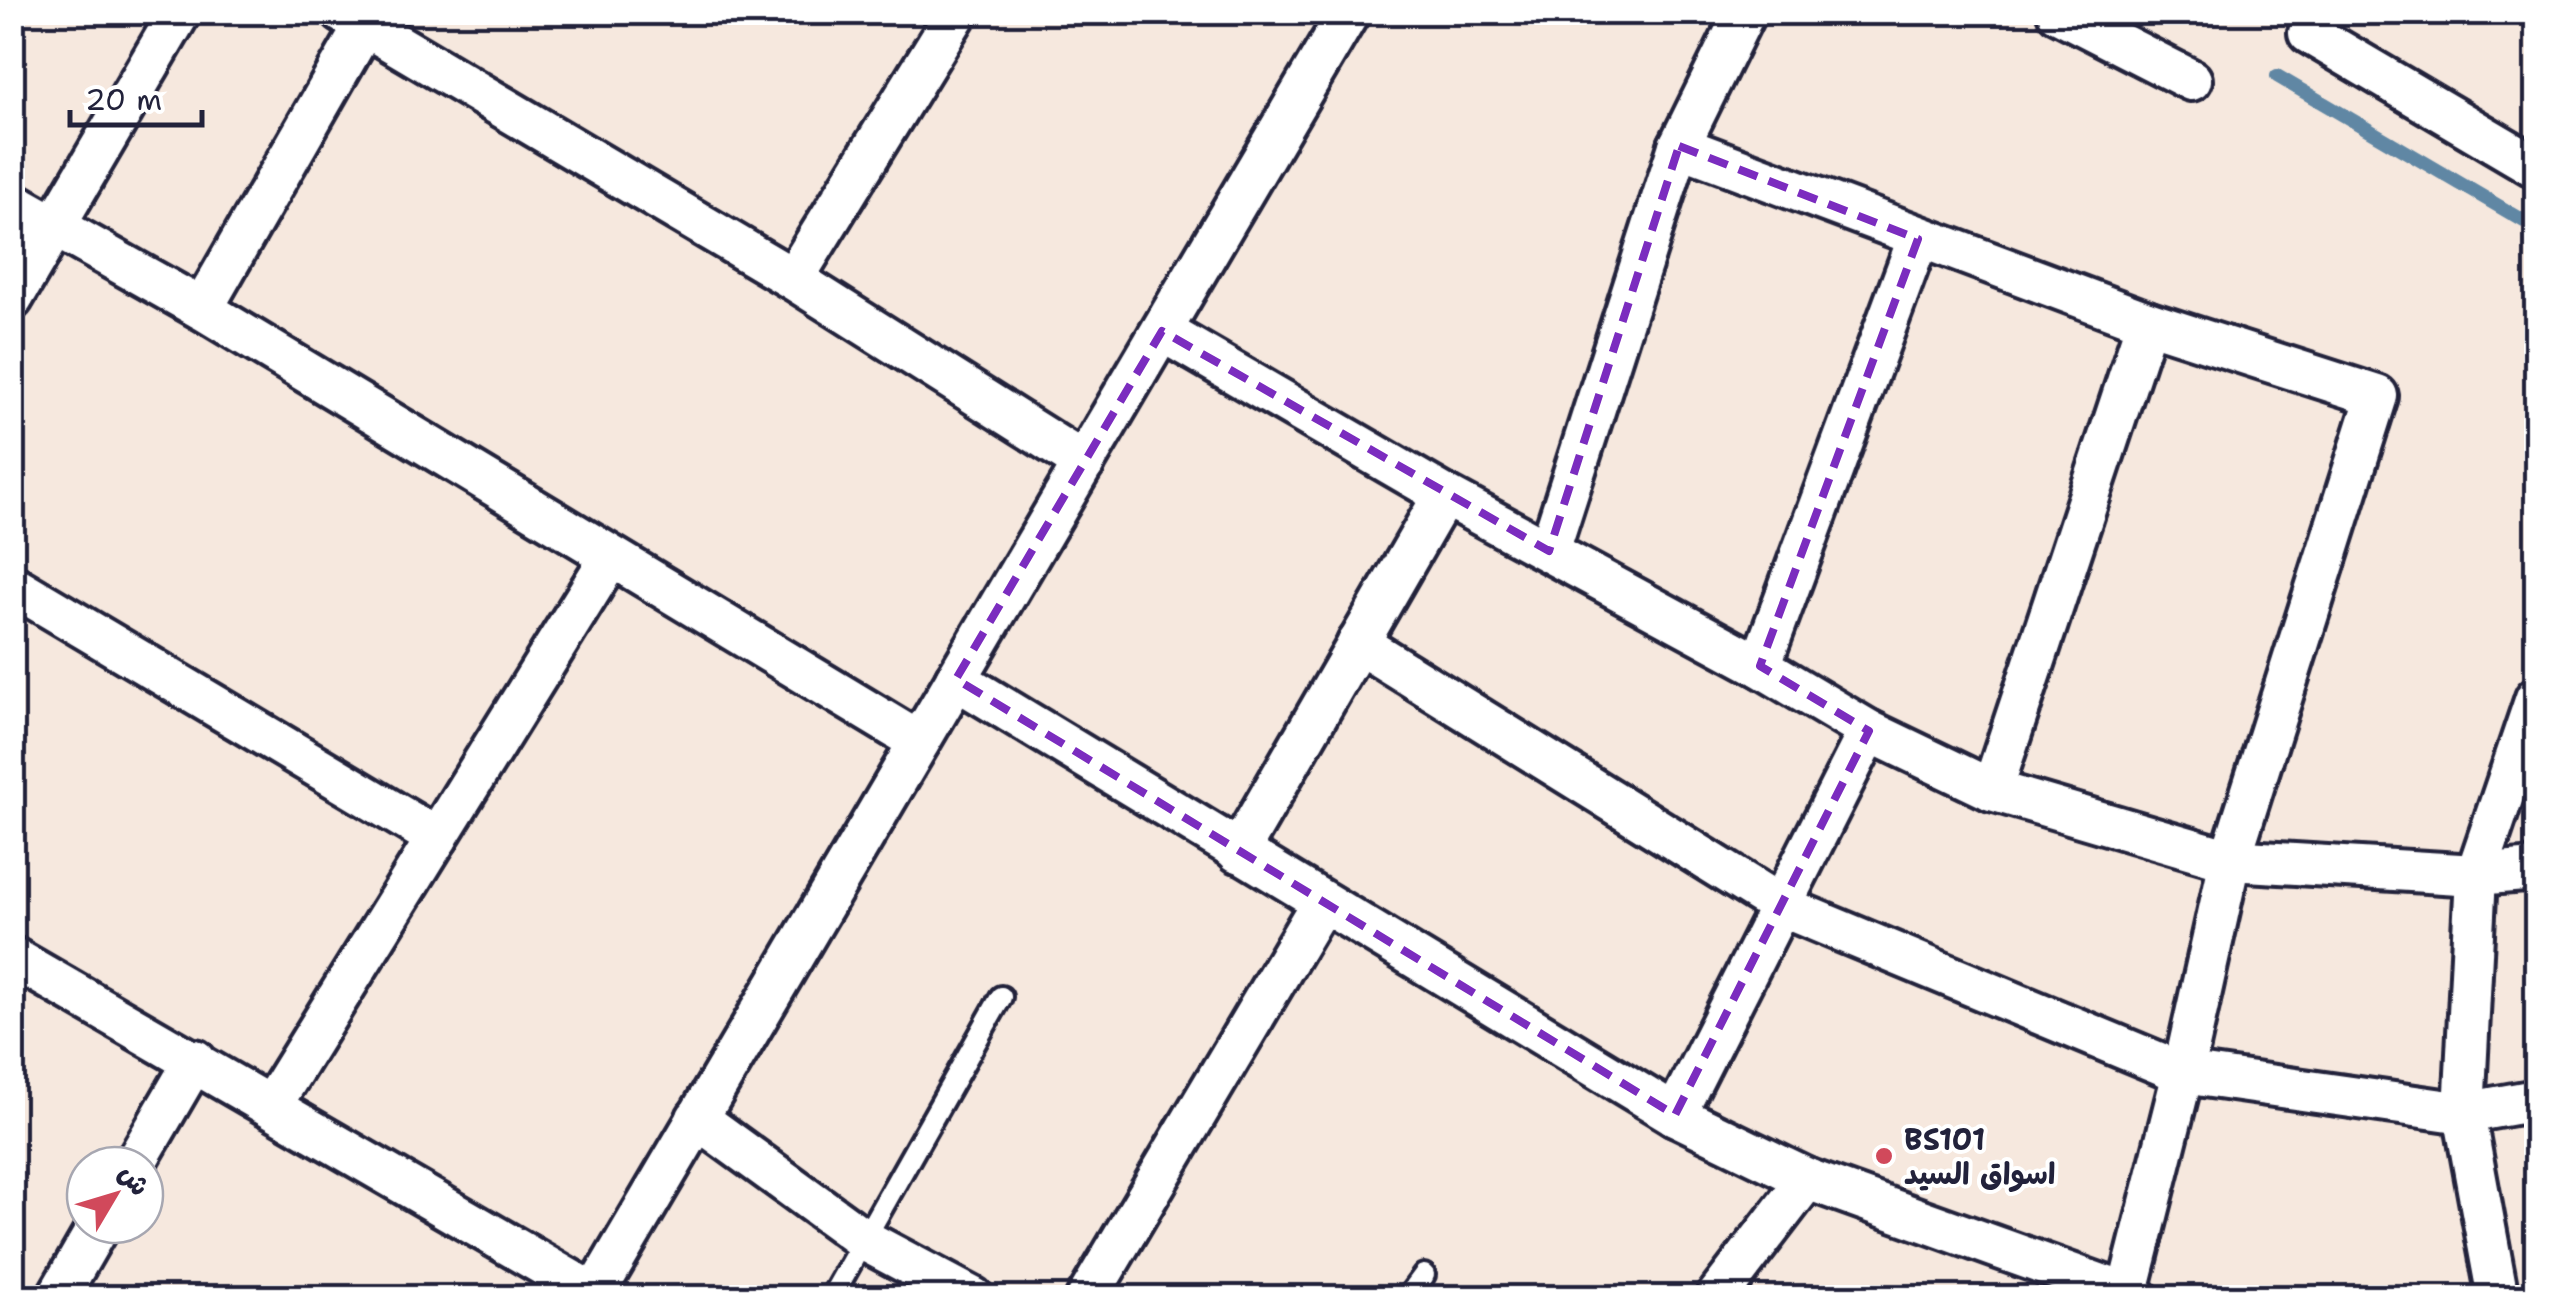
<svg xmlns="http://www.w3.org/2000/svg" width="2549" height="1310" font-family="'Shantell Sans','Playpen Sans Arabic',sans-serif">
<style>
.lines{fill:none;stroke-linecap:round;stroke-linejoin:round}
.stream{stroke:#6087a4;stroke-width:14}
.lane-casing{stroke:#22223b;stroke-width:28}
.street-casing{stroke:#22223b;stroke-width:48}
.lane{stroke:#fff;stroke-width:20}
.street{stroke:#fff;stroke-width:40}
.marked{fill:none;stroke:#7b2cbf;stroke-width:8;stroke-dasharray:20 12;stroke-linejoin:round}
.poi-dot{fill:#d1495b;stroke:#fff;stroke-width:4}
.labels{text-anchor:middle;dominant-baseline:central;stroke-width:8;stroke-linejoin:round;paint-order:stroke}
.poi-label{font-size:30px;font-weight:bold;fill:#22223b;stroke:#fff;text-anchor:start}
</style>
<rect width="100%" height="100%" fill="#f6e8de"/>
<filter id="ink" filterUnits="userSpaceOnUse"><feTurbulence type="fractalNoise" baseFrequency=".01" numOctaves="2"/><feDisplacementMap in="SourceGraphic" scale="20" xChannelSelector="R" yChannelSelector="G"/><feConvolveMatrix kernelMatrix="1 2 1 2 8 2 1 2 1" color-interpolation-filters="sRGB"/></filter>
<g filter="url(#ink)">
<g class="lines">
<path class="stream" d="M 2277,76 L 2536,228"/>
<defs>
<g id="lane">
<path d="M 831,1298 L 1001,997"/>
<path d="M 1407,1298 L 1424,1275"/>
</g>
<g id="street">
<path d="M 342,12 L 793,279 L 1084,463"/>
<path d="M 2058,12 L 2191,80"/>
<path d="M 2309,33 L 2536,167"/>
<path d="M 1679,146 L 2147,322 L 2377,396 L 2230,860 L 2183,1073 L 2127,1295"/>
<path d="M 12,202 L 202,309 L 919,742"/>
<path d="M 793,279 L 957,12"/>
<path d="M 12,299 L 180,12"/>
<path d="M 202,309 L 365,25"/>
<path d="M 1162,331 L 1444,495 L 1760,666 L 1869,731 L 1992,790 L 2230,860 L 2476,875 L 2536,870"/>
<path d="M 1549,551 L 1679,146 L 1745,12"/>
<path d="M 12,585 L 437,838"/>
<path d="M 1358,643 L 1781,906 L 2183,1073 L 2464,1113 L 2536,1100"/>
<path d="M 1760,666 L 1918,239"/>
<path d="M 956,679 L 1675,1115 L 1807,1179 L 2138,1298"/>
<path d="M 1992,790 L 2147,322"/>
<path d="M 1238,852 L 1444,495"/>
<path d="M 12,957 L 594,1294"/>
<path d="M 272,1104 L 610,558"/>
<path d="M 1675,1115 L 1869,731"/>
<path d="M 697,1118 L 866,1241 L 973,1298"/>
<path d="M 134,1165 L 195,1060"/>
<path d="M 57,1298 L 99,1225"/>
<path d="M 592,1298 L 1349,12"/>
<path d="M 1087,1298 L 1322,902"/>
<path d="M 1716,1298 L 1807,1179"/>
<path d="M 2498,1298 L 2464,1113 L 2476,875 L 2536,698"/>
</g>
</defs>
<use href="#lane" class="lane-casing"/>
<use href="#street" class="street-casing"/>
<use href="#lane" class="lane"/>
<use href="#street" class="street"/>
</g>
</g>
<path class="marked" d="M 1679,146 L 1918,239 L 1760,666 L 1869,731 L 1675,1115 L 956,679 L 1162,331 L 1549,551 Z"/>
<circle class="poi-dot" cx="1884" cy="1156" r="10"/>
<g class="labels">
<g class="poi-label">
<text x="1904" y="1139">BS101<tspan x="1904" dy="34">اسواق السيد</tspan></text>
</g>
</g>
<rect width="2549" height="1310" fill="none" stroke="#fff" stroke-width="50"/>
<rect x="25" y="25" width="2499" height="1260" fill="none" stroke="#22223b" stroke-width="4" filter="url(#ink)"/>
<g transform="translate(115 1195) rotate(52)"><circle r="48" fill="#ffffff" stroke="#a7a7b1" stroke-width="2.5"/>
<path d="M0-8L18 38L0 25L-18 38Z" fill="#d1495b"/>
<text y="-15" font-size="28" font-weight="bold" text-anchor="middle" fill="#22223b">ش</text>
</g>
<path d="M70 110v15h132v-15" fill="none" stroke="#22223b" stroke-width="5"/>
<text x="85" y="110" font-size="30" fill="#22223b" stroke="#ffffff" stroke-width="8" paint-order="stroke">20 m</text>
</svg>
